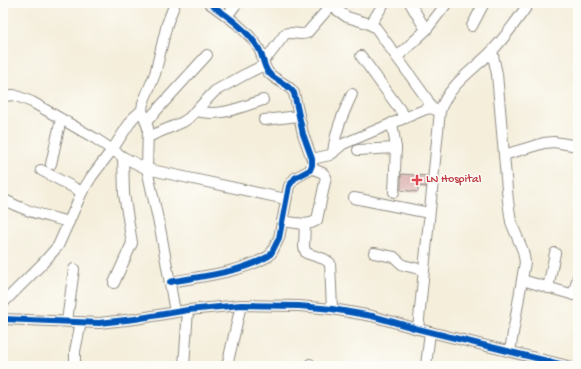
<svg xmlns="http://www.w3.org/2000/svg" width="581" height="369" font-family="'Gochi Hand',sans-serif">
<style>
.building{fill:#d19d9c}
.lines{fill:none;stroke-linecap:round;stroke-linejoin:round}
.minor-casing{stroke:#908c83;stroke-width:12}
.minor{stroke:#fff;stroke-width:10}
.cycleway-casing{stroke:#fdfcf7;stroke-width:8}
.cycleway{stroke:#0057b8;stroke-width:6}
.health-dot{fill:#e0444e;stroke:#fdfcf7;stroke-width:1.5}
.labels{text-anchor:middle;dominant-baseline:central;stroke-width:3;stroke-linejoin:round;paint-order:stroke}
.health-label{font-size:12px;fill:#be3a42;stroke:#fdfcf7;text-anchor:start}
</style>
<rect width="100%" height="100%" fill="#fdfcf7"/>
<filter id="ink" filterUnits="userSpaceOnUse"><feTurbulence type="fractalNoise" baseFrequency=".025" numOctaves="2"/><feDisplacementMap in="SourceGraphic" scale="8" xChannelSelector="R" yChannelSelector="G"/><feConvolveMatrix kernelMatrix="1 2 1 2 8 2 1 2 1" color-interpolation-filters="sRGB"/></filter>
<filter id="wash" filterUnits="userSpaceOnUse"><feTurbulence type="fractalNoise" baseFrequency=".012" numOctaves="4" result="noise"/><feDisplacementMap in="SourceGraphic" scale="16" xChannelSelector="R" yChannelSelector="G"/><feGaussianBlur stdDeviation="0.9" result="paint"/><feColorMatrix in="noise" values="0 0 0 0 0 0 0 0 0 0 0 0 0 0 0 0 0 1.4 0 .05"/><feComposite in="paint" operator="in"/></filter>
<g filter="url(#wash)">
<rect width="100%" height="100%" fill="#f4eedb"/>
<g id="blocks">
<path class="building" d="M 401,174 L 427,176 L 426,187 L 418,186 L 418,192 L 401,190 Z"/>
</g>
</g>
<g filter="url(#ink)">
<use href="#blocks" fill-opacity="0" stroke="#908c83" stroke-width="1"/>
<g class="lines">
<defs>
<g id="minor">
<path d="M 175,3 L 167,24 L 155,74 L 143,103 L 142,110 L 148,128 L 147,169 L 161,233 L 175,312"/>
<path d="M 327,3 L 347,17 L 367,23 L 376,28 L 427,99 L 431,108"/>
<path d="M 410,3 L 426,30"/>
<path d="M 227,16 L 237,3"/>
<path d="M 371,24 L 384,3"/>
<path d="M 472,26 L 484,3"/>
<path d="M 492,51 L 497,74 L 508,201 L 511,222 L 523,251 L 525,262 L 510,351"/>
<path d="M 361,56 L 406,118"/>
<path d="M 397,57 L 426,30 L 447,3"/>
<path d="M 263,60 L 270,54 L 285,34 C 292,31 299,36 307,33 L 333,3"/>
<path d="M 3,96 L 14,95 L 32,102 L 96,139 L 123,157 L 147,169 L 286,199"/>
<path d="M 195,111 C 221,117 238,108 263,100"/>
<path d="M 264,120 L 299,116"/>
<path d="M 146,122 L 207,55"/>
<path d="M 392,123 L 396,148 L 394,192"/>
<path d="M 148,137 L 183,122 L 189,118 L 215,91 L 244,75 L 264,65"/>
<path d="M 358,150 L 396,148"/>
<path d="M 333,153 C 335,131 343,114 352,94"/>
<path d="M 504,155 L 544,143 L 554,142 L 578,146"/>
<path d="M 312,159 L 330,155 L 343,144 L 426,109 L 431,108 L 436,110"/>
<path d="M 51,164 L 61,119"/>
<path d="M 41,170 L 82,192"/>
<path d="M 354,198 L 429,213"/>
<path d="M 3,199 C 26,212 43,215 69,222"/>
<path d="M 282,221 C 293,222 308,227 317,220 L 326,177 L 323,173 L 311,168"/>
<path d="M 305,224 L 304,247 L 306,253 L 324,259 L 330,263 L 332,309"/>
<path d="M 374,253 L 394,257 L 403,265 L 423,270"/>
<path d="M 522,280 L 578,296"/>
<path d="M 170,282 C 203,276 239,273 269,256 L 272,252 L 279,238 L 289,186 L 295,178 L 310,170 L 312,165 L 312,159 L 303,134 L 294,93 C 288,83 275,81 268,72 C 263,65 263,56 259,49 C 249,31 226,15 209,3"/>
<path d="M 114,283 L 132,243 L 124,194 L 123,157"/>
<path d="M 548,288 L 555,253"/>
<path d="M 573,295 L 578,277"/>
<path d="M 3,303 L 42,264 L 58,246 L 82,192 L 92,176 L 112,150 L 133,118 L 142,110"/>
<path d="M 3,319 L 99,323 L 135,319 L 188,310 L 241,305 L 299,306 L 332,309 L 372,316 L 418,329 L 568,366"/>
<path d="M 67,321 L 74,269"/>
<path d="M 418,329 L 440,111 C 449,84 474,70 493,50 C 506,36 518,19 529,3"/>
<path d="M 75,366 L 75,351 L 81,322"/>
<path d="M 184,366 L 188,310"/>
<path d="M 227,366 L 241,305"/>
<path d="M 309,366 L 310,364"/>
<path d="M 426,366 L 430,332"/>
</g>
</defs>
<use href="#minor" class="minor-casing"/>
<use href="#minor" class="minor"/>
<defs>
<g id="cycleway">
<path d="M 170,282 C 203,276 239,273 269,256 L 272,252 L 279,238 L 289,186 L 295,178 L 310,170 L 312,165 L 312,159 L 303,134 L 294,93 C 288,83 275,81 268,72 C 263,65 263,56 259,49 C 249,31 226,15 209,3"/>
<path d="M 3,319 L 99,323 L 135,319 L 188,310 L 241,305 L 299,306 L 332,309 L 372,316 L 418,329 L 568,366"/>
</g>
</defs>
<use href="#cycleway" class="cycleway-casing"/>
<use href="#cycleway" class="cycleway"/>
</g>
</g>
<path class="health-dot" d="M415 174h4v4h4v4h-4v4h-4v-4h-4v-4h4z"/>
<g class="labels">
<g class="health-label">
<text x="426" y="180">LN Hospital</text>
</g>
</g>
<rect width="581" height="369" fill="none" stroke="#fdfcf7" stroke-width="16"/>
</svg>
